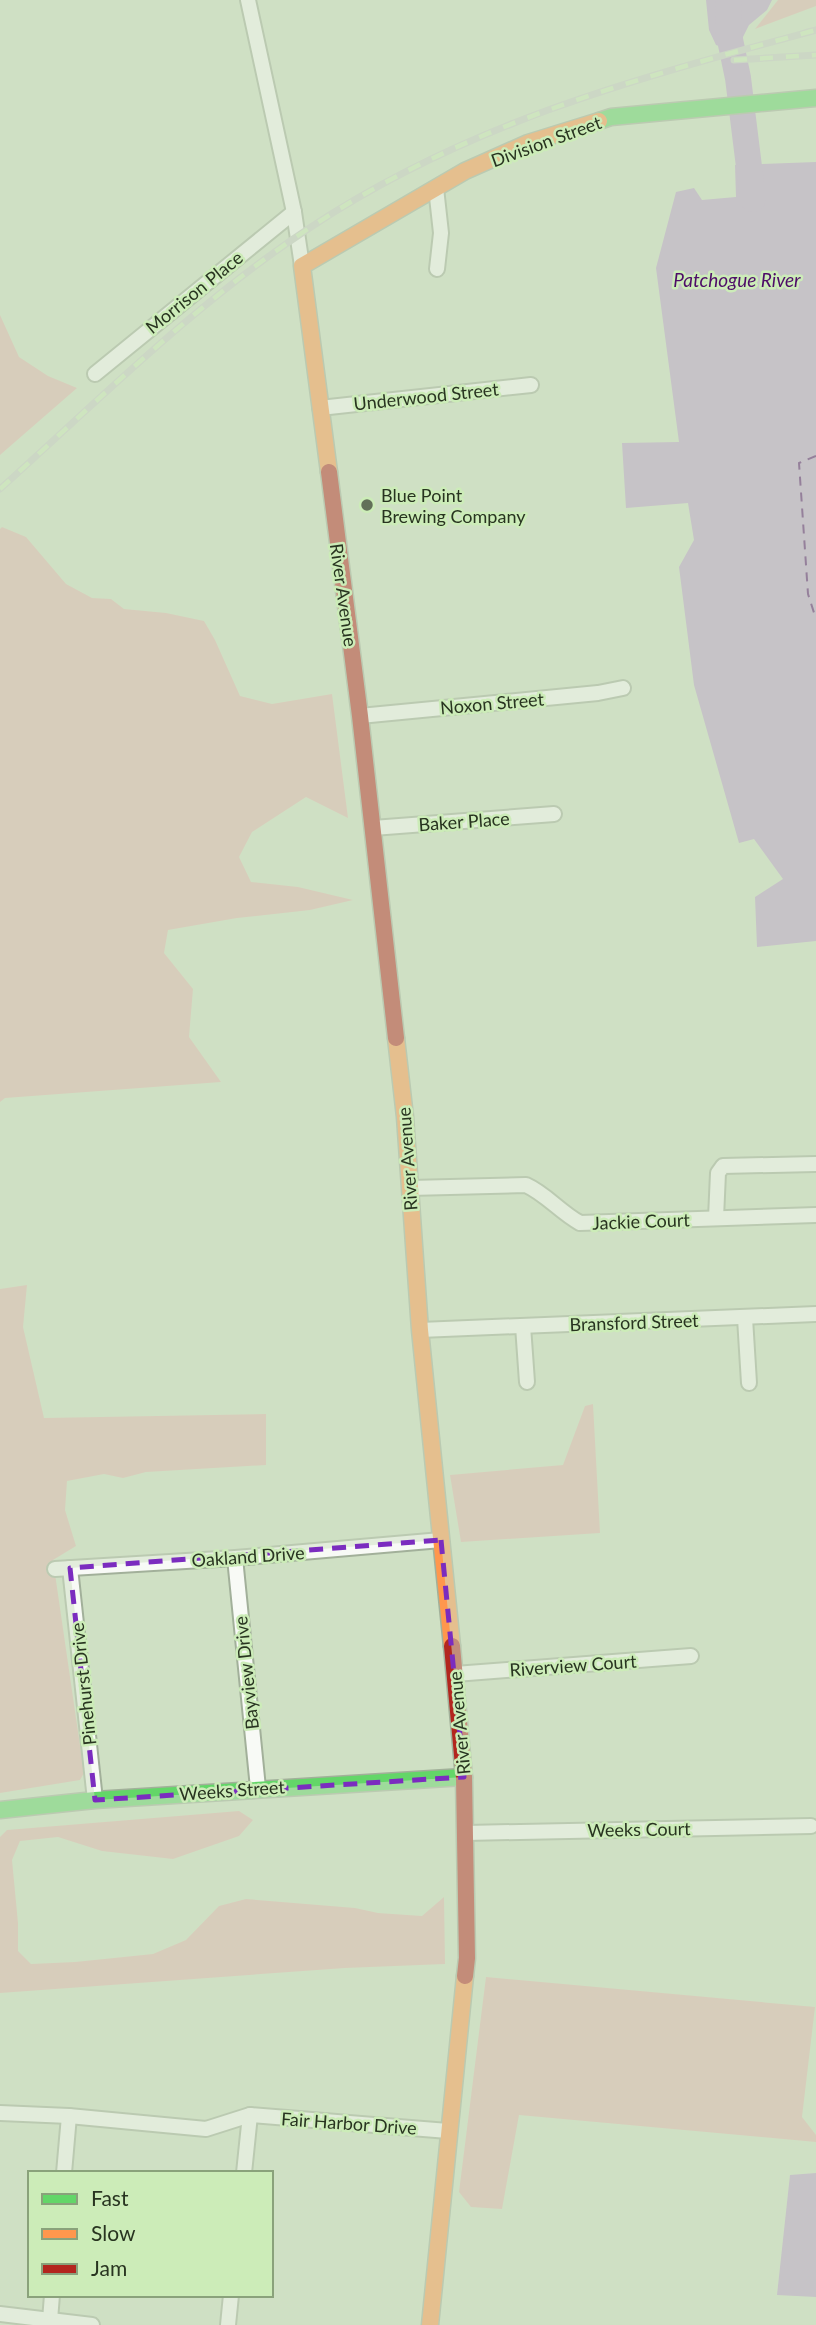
<svg xmlns="http://www.w3.org/2000/svg" width="816" height="2325" font-family="Lato,sans-serif">
<style>
.green{fill:#e1b7af}
.water{fill:#bb9fca}
.lines{fill:none;stroke-linecap:round;stroke-linejoin:round}
.river{stroke:#bb9fca;stroke-width:26}
.ferry{stroke:#4e0d68;stroke-width:2;stroke-dasharray:9 7;stroke-linecap:butt}
.street-casing{stroke:#a2b09a;stroke-width:18}
.fast-casing{stroke:#a2b09a;stroke-width:19}
.slow-casing{stroke:#a2b09a;stroke-width:19}
.jam-casing{stroke:#a2b09a;stroke-width:19}
.street{stroke:#f8faf6;stroke-width:14}
.fast{stroke:#63d668;stroke-width:16}
.slow{stroke:#ff974d;stroke-width:16}
.jam{stroke:#b3261e;stroke-width:16}
.rail-casing{stroke:#c7ccc5;stroke-width:7}
.rail{stroke:#ccecb8;stroke-width:4.5;stroke-dasharray:13;stroke-linecap:butt}
.marked{fill:none;stroke:#7b2cbf;stroke-width:5;stroke-dasharray:14 9;stroke-linejoin:round}
.poi-dot{fill:#627059;stroke:#ccecb8;stroke-width:2.5}
.labels{text-anchor:middle;dominant-baseline:central;stroke-width:5;stroke-linejoin:round;paint-order:stroke}
.street-label{font-size:18px;fill:#283420;stroke:#ccecb8}
.poi-label{font-size:18px;fill:#283420;stroke:#ccecb8;text-anchor:start}
.water-label{font-size:19px;font-style:italic;fill:#4e0d68;stroke:#ccecb8}
</style>
<rect width="100%" height="100%" fill="#cfe0c4"/>
<g class="green">
<path d="M 778,0 L 816,0 L 816,6 L 755,29 Z"/>
<path d="M 0,315 L 19,357 L 48,376 L 77,388 L 0,455 Z"/>
<path d="M 2,527 L 26,537 L 66,584 L 92,598 L 111,599 L 124,609 L 166,613 L 204,621 L 215,640 L 240,696 L 272,704 L 332,694 L 348,818 L 306,797 L 252,832 L 239,857 L 251,882 L 298,887 L 353,900 L 310,910 L 237,918 L 168,930 L 164,953 L 193,989 L 189,1037 L 221,1082 L 5,1098 L 0,1102 L 0,529 Z"/>
<path d="M 27,1285 L 23,1327 L 44,1418 L 266,1414 L 266,1465 L 146,1472 L 123,1478 L 104,1474 L 67,1481 L 65,1510 L 76,1546 L 53,1560 L 84,1773 L 80,1780 L 0,1793 L 0,1289 Z"/>
<path d="M 593,1404 L 600,1533 L 461,1542 L 450,1475 L 563,1465 L 585,1406 Z"/>
<path d="M 239,1811 L 253,1820 L 239,1836 L 173,1859 L 102,1851 L 58,1837 L 20,1841 L 12,1860 L 18,1923 L 18,1951 L 31,1964 L 75,1962 L 153,1954 L 186,1940 L 219,1906 L 246,1899 L 355,1908 L 378,1913 L 422,1916 L 444,1897 L 445,1964 L 345,1968 L 0,1993 L 0,1837 L 7,1830 Z"/>
<path d="M 486,1977 L 815,2007 L 802,2117 L 816,2135 L 816,2142 L 519,2115 L 502,2209 L 471,2207 L 459,2192 Z"/>
</g>
<g class="water">
<path d="M 706,0 L 772,0 L 767,10 L 749,25 L 740,43 L 722,47 L 716,45 L 709,30 Z"/>
<path d="M 816,162 L 816,941 L 757,947 L 755,897 L 783,879 L 754,839 L 739,843 L 694,685 L 679,567 L 694,540 L 688,503 L 626,508 L 622,443 L 679,442 L 656,268 L 676,192 L 694,188 L 702,200 L 736,197 L 735,165 Z"/>
<path d="M 816,2173 L 816,2297 L 777,2295 L 790,2175 Z"/>
</g>
<g class="lines">
<path class="river" d="M 729,0 L 728,30 L 738,78 L 753,199"/>
<path class="ferry" d="M 816,456 L 799,463 L 808,594 L 816,619"/>
<defs>
<g id="street">
<path d="M 248,0 L 294,212 L 302,266"/>
<path d="M 436,188 L 441,233 L 437,269"/>
<path d="M 95,374 L 294,212"/>
<path d="M 320,408 L 531,385"/>
<path d="M 360,716 L 598,693 L 623,688"/>
<path d="M 373,828 L 554,814"/>
<path d="M 410,1188 L 526,1185 C 546,1194 560,1212 580,1223 L 816,1215"/>
<path d="M 716,1218 L 718,1173 L 723,1166 L 816,1164"/>
<path d="M 745,1318 L 749,1383"/>
<path d="M 523,1326 L 527,1382"/>
<path d="M 420,1330 L 816,1314"/>
<path d="M 235,1558 L 258,1788"/>
<path d="M 70,1568 L 95,1800"/>
<path d="M 55,1569 L 235,1558 L 441,1540"/>
<path d="M 455,1674 L 691,1656"/>
<path d="M 466,1833 L 811,1826"/>
<path d="M 0,2113 L 69,2116 L 206,2129 L 250,2115 L 448,2131"/>
<path d="M 64,2173 L 69,2116"/>
<path d="M 244,2173 L 250,2115"/>
<path d="M 0,2314 L 92,2325"/>
<path d="M 50,2320 L 52,2295"/>
<path d="M 228,2325 L 231,2295"/>
</g>
<g id="fast">
<path d="M 599,121 L 611,117 L 816,98"/>
<path d="M 0,1810 L 95,1800 L 464,1777"/>
</g>
<g id="slow">
<path d="M 329,472 L 302,266 L 465,171 L 528,143 L 599,121"/>
<path d="M 396,1038 L 405,1117 L 420,1330 L 452,1646"/>
<path d="M 430,2325 L 465,1976"/>
</g>
<g id="jam">
<path d="M 329,472 L 360,716 L 396,1038"/>
<path d="M 452,1646 L 464,1777 L 467,1958 L 465,1976"/>
</g>
</defs>
<use href="#street" class="street-casing"/>
<use href="#fast" class="fast-casing"/>
<use href="#slow" class="slow-casing"/>
<use href="#jam" class="jam-casing"/>
<use href="#street" class="street"/>
<use href="#fast" class="fast"/>
<use href="#slow" class="slow"/>
<use href="#jam" class="jam"/>
<defs>
<g id="rail">
<path d="M 734,60 L 816,55"/>
<path d="M 0,489 C 100,399 198,301 311,227 C 470,122 635,79 816,30"/>
</g>
</defs>
<use href="#rail" class="rail-casing"/>
<use href="#rail" class="rail"/>
</g>
<path d="M0 0H816V2325H0ZM 441,1540 L 464,1777 L 95,1800 L 70,1568 Z" fill="#cfe0c4" fill-opacity=".55" fill-rule="evenodd"/>
<path class="marked" d="M 441,1540 L 464,1777 L 95,1800 L 70,1568 Z"/>
<circle class="poi-dot" cx="367" cy="505" r="7"/>
<g class="labels">
<g class="street-label">
<text transform="translate(546 141) rotate(-20)">Division Street</text>
<text transform="translate(194 292) rotate(-39)">Morrison Place</text>
<text transform="translate(426 396) rotate(-6)">Underwood Street</text>
<text transform="translate(344 595) rotate(82)">River Avenue</text>
<text transform="translate(492 703) rotate(-5)">Noxon Street</text>
<text transform="translate(464 821) rotate(-4)">Baker Place</text>
<text transform="translate(407 1159) rotate(-94)">River Avenue</text>
<text transform="translate(641 1221) rotate(-2)">Jackie Court</text>
<text transform="translate(634 1322) rotate(-2)">Bransford Street</text>
<text transform="translate(248 1556) rotate(-4)">Oakland Drive</text>
<text transform="translate(573 1665) rotate(-4)">Riverview Court</text>
<text transform="translate(246 1673) rotate(-96)">Bayview Drive</text>
<text transform="translate(83 1684) rotate(-96)">Pinehurst Drive</text>
<text transform="translate(459 1723) rotate(-95)">River Avenue</text>
<text transform="translate(232 1790) rotate(-4)">Weeks Street</text>
<text transform="translate(639 1829) rotate(-1)">Weeks Court</text>
<text transform="translate(349 2123) rotate(4)">Fair Harbor Drive</text>
</g>
<g class="poi-label">
<text x="381" y="495">Blue Point<tspan x="381" dy="21">Brewing Company</tspan></text>
</g>
<g class="water-label">
<text x="737" y="279">Patchogue River</text>
</g>
</g>
<rect x="28" y="2171" width="245" height="126" fill="#ccecb8" stroke="#8aa27b" stroke-width="2"/>
<rect x="42" y="2194" width="35" height="10" fill="#63d668" stroke="#8aa27b" stroke-width="2"/>
<text x="91" y="2206" font-size="21" fill="#283420">Fast</text>
<rect x="42" y="2229" width="35" height="10" fill="#ff974d" stroke="#8aa27b" stroke-width="2"/>
<text x="91" y="2241" font-size="21" fill="#283420">Slow</text>
<rect x="42" y="2264" width="35" height="10" fill="#b3261e" stroke="#8aa27b" stroke-width="2"/>
<text x="91" y="2276" font-size="21" fill="#283420">Jam</text>
</svg>
